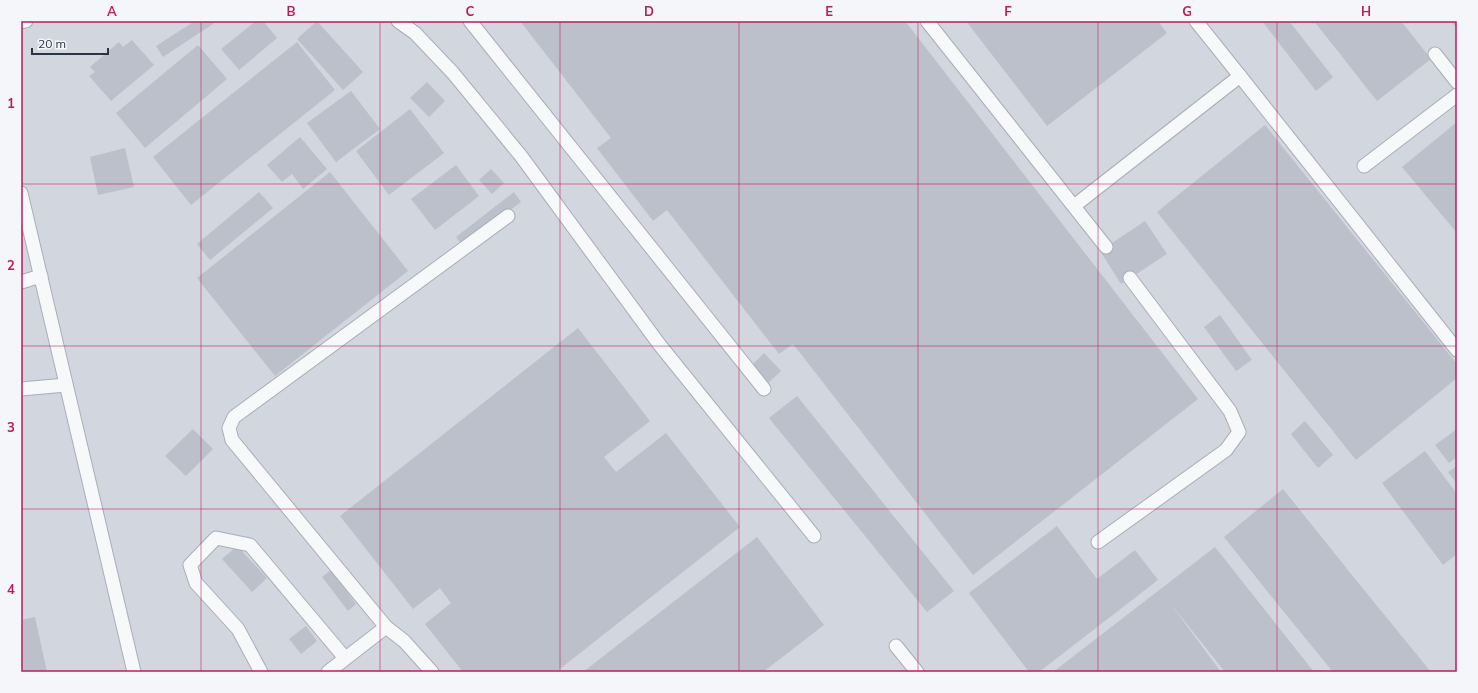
<svg xmlns="http://www.w3.org/2000/svg" width="1478" height="693" font-family="Mulish,sans-serif">
<style>
.built{fill:#d2d6de}
.building{fill:#bbc0ca}
.lines{fill:none;stroke-linecap:round;stroke-linejoin:round}
.service-casing{stroke:#a9aeb7;stroke-width:15}
.service{stroke:#f7f8fa;stroke-width:13}
.grid{fill:none;stroke:#c2185b;stroke-width:1;stroke-opacity:0.55}
.neatline{fill:none;stroke:#c2185b;stroke-width:1.5}
.grid-label{font-size:13px;text-anchor:middle;font-weight:bold;fill:#c2185b}
</style>
<rect width="100%" height="100%" fill="#e4e7ec"/>
<rect class="built" x="21" y="21" width="1436" height="651"/>
<g class="building">
<path d="M 195,21 L 216,22 L 163,57 L 156,46 Z"/>
<path d="M 256,21 L 263,21 L 277,38 L 239,70 L 221,49 Z"/>
<path d="M 317,21 L 363,72 L 343,90 L 297,39 Z"/>
<path d="M 520,21 L 905,21 L 1198,399 L 973,575 L 793,344 L 779,354 L 667,210 L 653,221 L 597,148 L 611,138 Z"/>
<path d="M 966,21 L 1158,21 L 1167,33 L 1047,126 Z"/>
<path d="M 1262,21 L 1289,21 L 1333,77 L 1316,91 Z"/>
<path d="M 1314,21 L 1401,21 L 1431,59 L 1377,101 Z"/>
<path d="M 1451,21 L 1457,21 L 1457,29 Z"/>
<path d="M 132,40 L 154,65 L 111,101 L 89,76 L 95,72 L 90,67 L 119,42 L 123,47 Z"/>
<path d="M 297,42 L 335,90 L 191,205 L 153,157 Z"/>
<path d="M 198,45 L 227,79 L 145,148 L 116,113 Z"/>
<path d="M 427,82 L 445,101 L 429,117 L 410,98 Z"/>
<path d="M 351,91 L 380,129 L 336,162 L 307,123 Z"/>
<path d="M 410,109 L 444,153 L 389,195 L 356,151 Z"/>
<path d="M 1457,122 L 1457,233 L 1402,167 Z"/>
<path d="M 1265,125 L 1457,364 L 1457,378 L 1356,460 L 1157,212 Z"/>
<path d="M 300,137 L 327,169 L 303,189 L 292,174 L 282,182 L 267,165 Z"/>
<path d="M 125,148 L 134,187 L 98,195 L 90,157 Z"/>
<path d="M 456,165 L 479,196 L 435,230 L 411,199 Z"/>
<path d="M 491,169 L 504,183 L 492,194 L 479,180 Z"/>
<path d="M 330,172 L 408,271 L 275,376 L 197,278 Z"/>
<path d="M 259,192 L 273,208 L 210,260 L 197,244 Z"/>
<path d="M 514,192 L 521,202 L 463,246 L 456,237 Z"/>
<path d="M 1145,221 L 1167,254 L 1121,284 L 1100,251 Z"/>
<path d="M 1220,315 L 1252,360 L 1236,371 L 1204,327 Z"/>
<path d="M 578,328 L 650,421 L 604,457 L 616,472 L 666,433 L 740,527 L 556,672 L 463,672 L 425,624 L 451,603 L 440,588 L 413,609 L 340,516 Z"/>
<path d="M 764,353 L 781,371 L 766,385 L 749,368 Z"/>
<path d="M 797,396 L 954,591 L 927,612 L 769,418 Z"/>
<path d="M 1305,421 L 1333,455 L 1318,468 L 1291,434 Z"/>
<path d="M 193,429 L 213,449 L 186,476 L 165,456 Z"/>
<path d="M 1457,429 L 1457,457 L 1449,463 L 1435,445 Z"/>
<path d="M 1425,451 L 1457,494 L 1457,554 L 1443,565 L 1382,483 Z"/>
<path d="M 1457,466 L 1457,484 L 1448,472 Z"/>
<path d="M 1283,489 L 1360,585 L 1431,672 L 1333,672 L 1275,601 L 1224,537 Z"/>
<path d="M 1057,526 L 1097,579 L 1135,550 L 1158,580 L 1039,672 L 1029,672 L 969,593 Z"/>
<path d="M 757,537 L 824,625 L 763,672 L 583,672 Z"/>
<path d="M 237,546 L 267,578 L 252,592 L 222,559 Z"/>
<path d="M 1215,547 L 1314,672 L 1225,672 L 1170,603 L 1221,672 L 1053,672 Z"/>
<path d="M 331,570 L 356,604 L 348,611 L 322,577 Z"/>
<path d="M 35,617 L 47,672 L 21,672 L 21,620 Z"/>
<path d="M 306,626 L 317,641 L 301,654 L 289,639 Z"/>
</g>
<g class="lines">
<defs>
<g id="service">
<path d="M 398,21 L 415,33 L 453,73 L 521,156 L 659,344 L 814,536"/>
<path d="M 470,21 L 764,389"/>
<path d="M 927,21 L 1106,247"/>
<path d="M 21,22 L 26,21"/>
<path d="M 1435,54 L 1457,82"/>
<path d="M 1240,76 L 1457,350"/>
<path d="M 1364,166 L 1457,95"/>
<path d="M 21,193 L 134,672"/>
<path d="M 1074,206 L 1240,76 L 1196,21"/>
<path d="M 21,282 L 41,276"/>
<path d="M 21,389 L 66,385"/>
<path d="M 1098,542 L 1226,450 L 1239,432 L 1230,411 L 1130,278"/>
<path d="M 386,627 L 404,641 L 432,672"/>
<path d="M 896,646 L 917,672"/>
<path d="M 261,672 L 238,629 L 196,583 L 190,565 L 216,538 L 250,545 L 345,658"/>
<path d="M 328,672 L 386,627 L 232,440 L 229,428 L 234,417 L 508,216"/>
</g>
</defs>
<use href="#service" class="service-casing"/>
<use href="#service" class="service"/>
</g>
<path class="grid" d="M 201,21 L 201,672M 380,21 L 380,672M 560,21 L 560,672M 739,21 L 739,672M 918,21 L 918,672M 1098,21 L 1098,672M 1277,21 L 1277,672M 21,184 L 1457,184M 21,346 L 1457,346M 21,509 L 1457,509"/>
<rect width="1478" height="693" fill="none" stroke="#f4f6f9" stroke-width="44"/>
<path d="M32 48v6h76v-6" fill="none" stroke="#2b3445" stroke-width="2"/>
<text x="38" y="48" font-size="12" fill="#2b3445" stroke="#f4f6f9" stroke-width="3" paint-order="stroke">20 m</text>
<rect x="22" y="22" width="1434" height="649" class="neatline"/>
<g class="grid-label">
<text x="112" y="16">A</text>
<text x="291" y="16">B</text>
<text x="470" y="16">C</text>
<text x="649" y="16">D</text>
<text x="829" y="16">E</text>
<text x="1008" y="16">F</text>
<text x="1187" y="16">G</text>
<text x="1366" y="16">H</text>
<text x="11" y="108">1</text>
<text x="11" y="270">2</text>
<text x="11" y="432">3</text>
<text x="11" y="594">4</text>
</g>
</svg>
